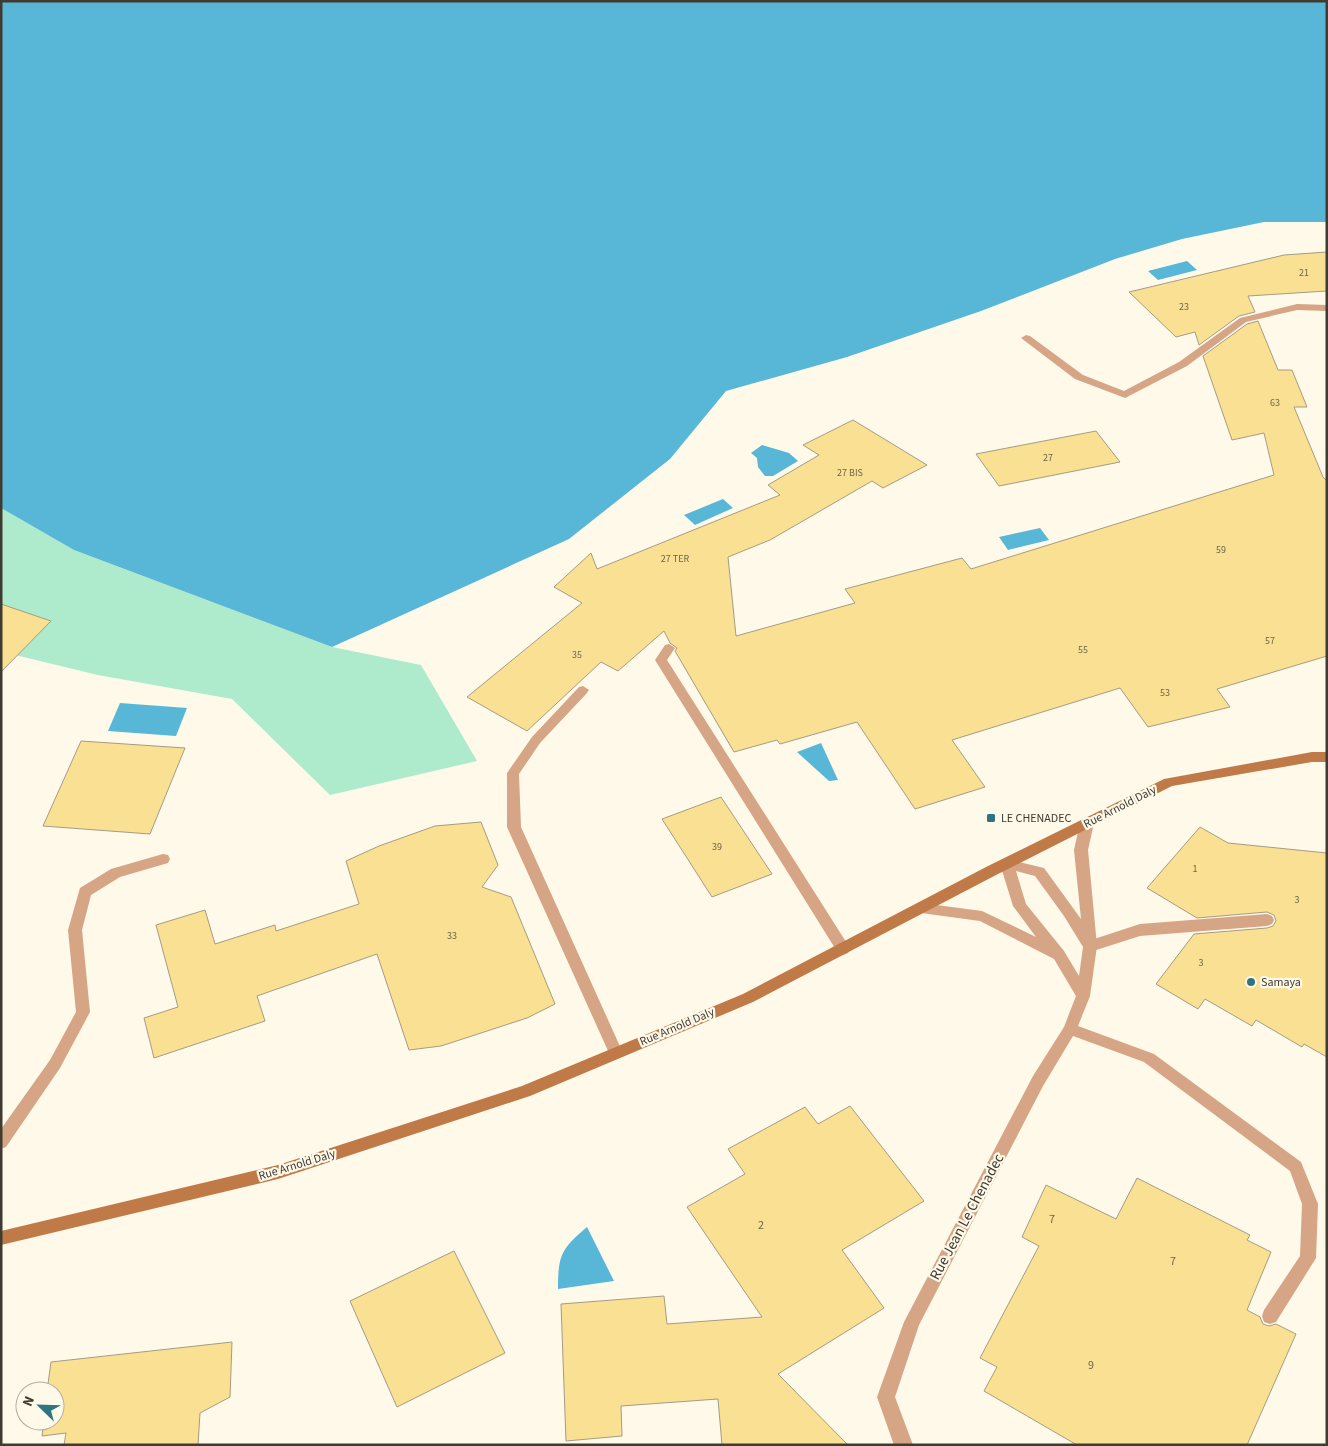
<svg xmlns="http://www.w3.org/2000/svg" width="1328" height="1446" font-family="'Source Sans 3',sans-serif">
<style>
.green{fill:#aeeacc}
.water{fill:#58b7d7}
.building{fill:#fae093;stroke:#a49c84}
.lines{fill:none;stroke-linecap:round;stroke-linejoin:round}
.lane{fill:#d5a585;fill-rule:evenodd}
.street{fill:#d5a585;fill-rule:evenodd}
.secondary{fill:#c07a48;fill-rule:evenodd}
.poi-dot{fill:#2e7482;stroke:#fff9ea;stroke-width:2}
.labels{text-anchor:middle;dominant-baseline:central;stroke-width:4.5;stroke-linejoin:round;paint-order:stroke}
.number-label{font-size:10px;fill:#6e644a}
.street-label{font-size:12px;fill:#3f3b31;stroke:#fff9ea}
.poi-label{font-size:12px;fill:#3f3b31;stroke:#fff9ea;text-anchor:start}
.near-number-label{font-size:12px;fill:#6e644a}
.near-street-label{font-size:15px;fill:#3f3b31;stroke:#fff9ea}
</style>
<rect width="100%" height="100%" fill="#fff9ea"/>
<path class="green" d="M 1,508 L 74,550 L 332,647 L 421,665 L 477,761 L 330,795 L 232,699 L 98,675 L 15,655 L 1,629 Z"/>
<g class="water">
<path d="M 1,1 L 1327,1 L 1327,222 L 1264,222 L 1182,239 L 1115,259 L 981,311 L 847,357 L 726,391 L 670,459 L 569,539 L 332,647 L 74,550 L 1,508 Z"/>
<path d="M 1187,261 L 1197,270 L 1158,280 L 1148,271 Z"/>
<path d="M 762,445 L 789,453 L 798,461 L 773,476 L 765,476 L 758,467 L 757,458 L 751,453 Z"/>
<path d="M 723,499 L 733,508 L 695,525 L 684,515 Z"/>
<path d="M 1040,528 L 1049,540 L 1008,550 L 999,537 Z"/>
<path d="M 120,703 L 187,708 L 176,736 L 108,731 Z"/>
<path d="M 821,743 L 838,780 L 829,781 L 797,752 Z"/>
<path d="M 587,1227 L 614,1281 L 558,1289 C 558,1255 561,1249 587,1227 Z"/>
</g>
<g class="building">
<path d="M 1327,252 L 1327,291 L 1248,296 L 1255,312 L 1239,316 L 1199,345 L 1195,332 L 1176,337 L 1129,292 L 1284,255 Z"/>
<path d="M 1258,321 L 1278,370 L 1292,370 L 1307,407 L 1294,407 L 1323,477 L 1327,481 L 1327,656 L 1217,689 L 1230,707 L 1148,727 L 1120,688 L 952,740 L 985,787 L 915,809 L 857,722 L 780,744 L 777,740 L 734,752 L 675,651 L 677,648 L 670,643 L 664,631 L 618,671 L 601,662 L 527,731 L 467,697 L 582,603 L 554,587 L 591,553 L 597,569 L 780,495 L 768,485 L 819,455 L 803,445 L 853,420 L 927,465 L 883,488 L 872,481 L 770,540 L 728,557 L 736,636 L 855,603 L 845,589 L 962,558 L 971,569 L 1274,475 L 1264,433 L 1232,440 L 1203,356 L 1247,324 Z"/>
<path d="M 1096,431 L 1120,462 L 999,486 L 976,454 Z"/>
<path d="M 1,604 L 51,621 L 1,672 Z"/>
<path d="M 81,741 L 185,748 L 150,834 L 43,826 Z"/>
<path d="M 721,797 L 772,874 L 712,897 L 662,819 Z"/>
<path d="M 481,822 L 498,865 L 482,887 L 511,897 L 555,1004 L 527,1018 L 441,1046 L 409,1050 L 377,954 L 257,996 L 265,1021 L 154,1058 L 144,1018 L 178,1007 L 156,925 L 205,910 L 215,944 L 275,925 L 276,931 L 359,904 L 346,861 L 379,846 L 435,826 Z"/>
<path d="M 1200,827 L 1228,843 L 1327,853 L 1327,1057 L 1304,1044 L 1302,1047 L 1256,1020 L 1252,1026 L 1205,999 L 1198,1009 L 1156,984 L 1194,934 L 1267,928 L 1273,926 L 1276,921 L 1274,915 L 1267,912 L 1197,918 L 1147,888 Z"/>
<path d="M 850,1106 L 924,1201 L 842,1250 L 884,1308 L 778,1374 L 848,1445 L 722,1445 L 718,1399 L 621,1406 L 622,1436 L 566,1441 L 561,1304 L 664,1296 L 667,1324 L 762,1317 L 687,1207 L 745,1174 L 728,1149 L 805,1107 L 818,1124 Z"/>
<path d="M 1137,1178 L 1250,1235 L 1247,1240 L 1271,1252 L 1247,1310 L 1260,1317 L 1263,1324 L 1269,1326 L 1276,1324 L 1296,1334 L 1247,1445 L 1077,1445 L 984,1391 L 997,1367 L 980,1358 L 1039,1246 L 1022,1237 L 1046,1185 L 1116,1219 Z"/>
<path d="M 454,1251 L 505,1353 L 397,1407 L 350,1301 Z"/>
<path d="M 232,1342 L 230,1397 L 200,1413 L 198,1445 L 64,1445 L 66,1433 L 42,1436 L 44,1421 L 55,1421 L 55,1391 L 47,1391 L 51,1362 Z"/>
</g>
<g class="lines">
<g class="lane">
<path d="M 1297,304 L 1327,305 L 1327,311 L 1297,310 L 1246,322 L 1187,366 L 1125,398 L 1075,379 L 1021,338 L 1026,335 L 1030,336 L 1083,375 L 1124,391 L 1179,362 L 1240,318 Z"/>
<path d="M 1267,914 L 1272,916 L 1274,920 L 1272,924 L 1267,926 L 1140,936 L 1090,952 L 1085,950 L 1083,946 L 1085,942 L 1140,924 Z"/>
</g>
<g class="street">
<path d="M 669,644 L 675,648 L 667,660 L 848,945 L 850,949 L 848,953 L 843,955 L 838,953 L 655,660 L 665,645 Z"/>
<path d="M 583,686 L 589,690 L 587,693 L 540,743 L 519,774 L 521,827 L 623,1053 L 621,1057 L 616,1059 L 611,1057 L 609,1053 L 507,827 L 507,773 L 532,737 L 579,687 Z"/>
<path d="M 1087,818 L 1092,819 L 1094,823 L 1088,850 L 1097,946 L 1090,996 L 1078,1026 L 1154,1054 L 1301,1162 L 1318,1204 L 1316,1258 L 1276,1322 L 1270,1324 L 1264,1322 L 1262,1316 L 1264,1310 L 1300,1256 L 1302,1204 L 1290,1171 L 1144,1062 L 1073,1036 L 1043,1086 L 919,1325 L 895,1397 L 913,1445 L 894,1445 L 877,1397 L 904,1322 L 1033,1076 L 1064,1027 L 1076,996 L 1054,959 L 980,921 L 921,913 L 916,912 L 914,908 L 916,904 L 921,903 L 982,911 L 1036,937 L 1013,906 L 1000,864 L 1002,860 L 1007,859 L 1044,868 L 1081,919 L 1074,850 L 1080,823 L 1082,819 ZM 1016,871 L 1035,876 L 1064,916 L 1083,947 L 1079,976 L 1064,951 L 1026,904 Z"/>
<path d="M 163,854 L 168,855 L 170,859 L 168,863 L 120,877 L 91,895 L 82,930 L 90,1012 L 60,1068 L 6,1147 L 1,1149 L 1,1129 L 50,1060 L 76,1012 L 68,930 L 80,888 L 111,869 Z"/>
</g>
<path class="secondary" d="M 1312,752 L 1327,752 L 1327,762 L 1312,762 L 1172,786 L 998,874 L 753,1002 L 530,1096 L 278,1179 L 1,1245 L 1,1231 L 278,1165 L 522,1086 L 743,994 L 988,866 L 1164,779 Z"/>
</g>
<g class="poi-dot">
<rect x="986" y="813" width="10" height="10" rx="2.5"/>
<circle cx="1251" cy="982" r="5"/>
</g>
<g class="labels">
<g class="number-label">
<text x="1304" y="273">21</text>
<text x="1184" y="307">23</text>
<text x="1275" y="403">63</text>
<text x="1048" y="458">27</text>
<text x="850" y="473">27 BIS</text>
<text x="1221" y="550">59</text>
<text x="675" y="559">27 TER</text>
<text x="1270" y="641">57</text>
<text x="1083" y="650">55</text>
<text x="577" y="655">35</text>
<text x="1165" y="693">53</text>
<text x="717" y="847">39</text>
<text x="1195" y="869">1</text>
<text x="1297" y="900">3</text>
<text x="452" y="936">33</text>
<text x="1201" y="963">3</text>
</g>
<g class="street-label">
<text transform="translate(1120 807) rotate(-27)">Rue Arnold Daly</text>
<text transform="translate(677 1027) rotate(-23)">Rue Arnold Daly</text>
<text transform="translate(297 1165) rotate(-17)">Rue Arnold Daly</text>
</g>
<g class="poi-label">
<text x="1001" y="818">LE CHENADEC</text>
<text x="1261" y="982">Samaya</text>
</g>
<g class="near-number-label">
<text x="1052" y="1219">7</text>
<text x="761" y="1225">2</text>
<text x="1173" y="1261">7</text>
<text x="1091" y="1365">9</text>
</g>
<g class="near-street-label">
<text transform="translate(967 1217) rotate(-62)">Rue Jean Le Chenadec</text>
</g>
</g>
<rect width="1328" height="1446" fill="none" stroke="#3f3b31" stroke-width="5"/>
<g transform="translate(40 1406) rotate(293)"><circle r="24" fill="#fff9ea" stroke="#b2ada0"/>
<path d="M0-4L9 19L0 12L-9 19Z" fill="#2e7482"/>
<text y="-8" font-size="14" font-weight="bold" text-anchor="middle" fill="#3f3b31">N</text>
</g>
</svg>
